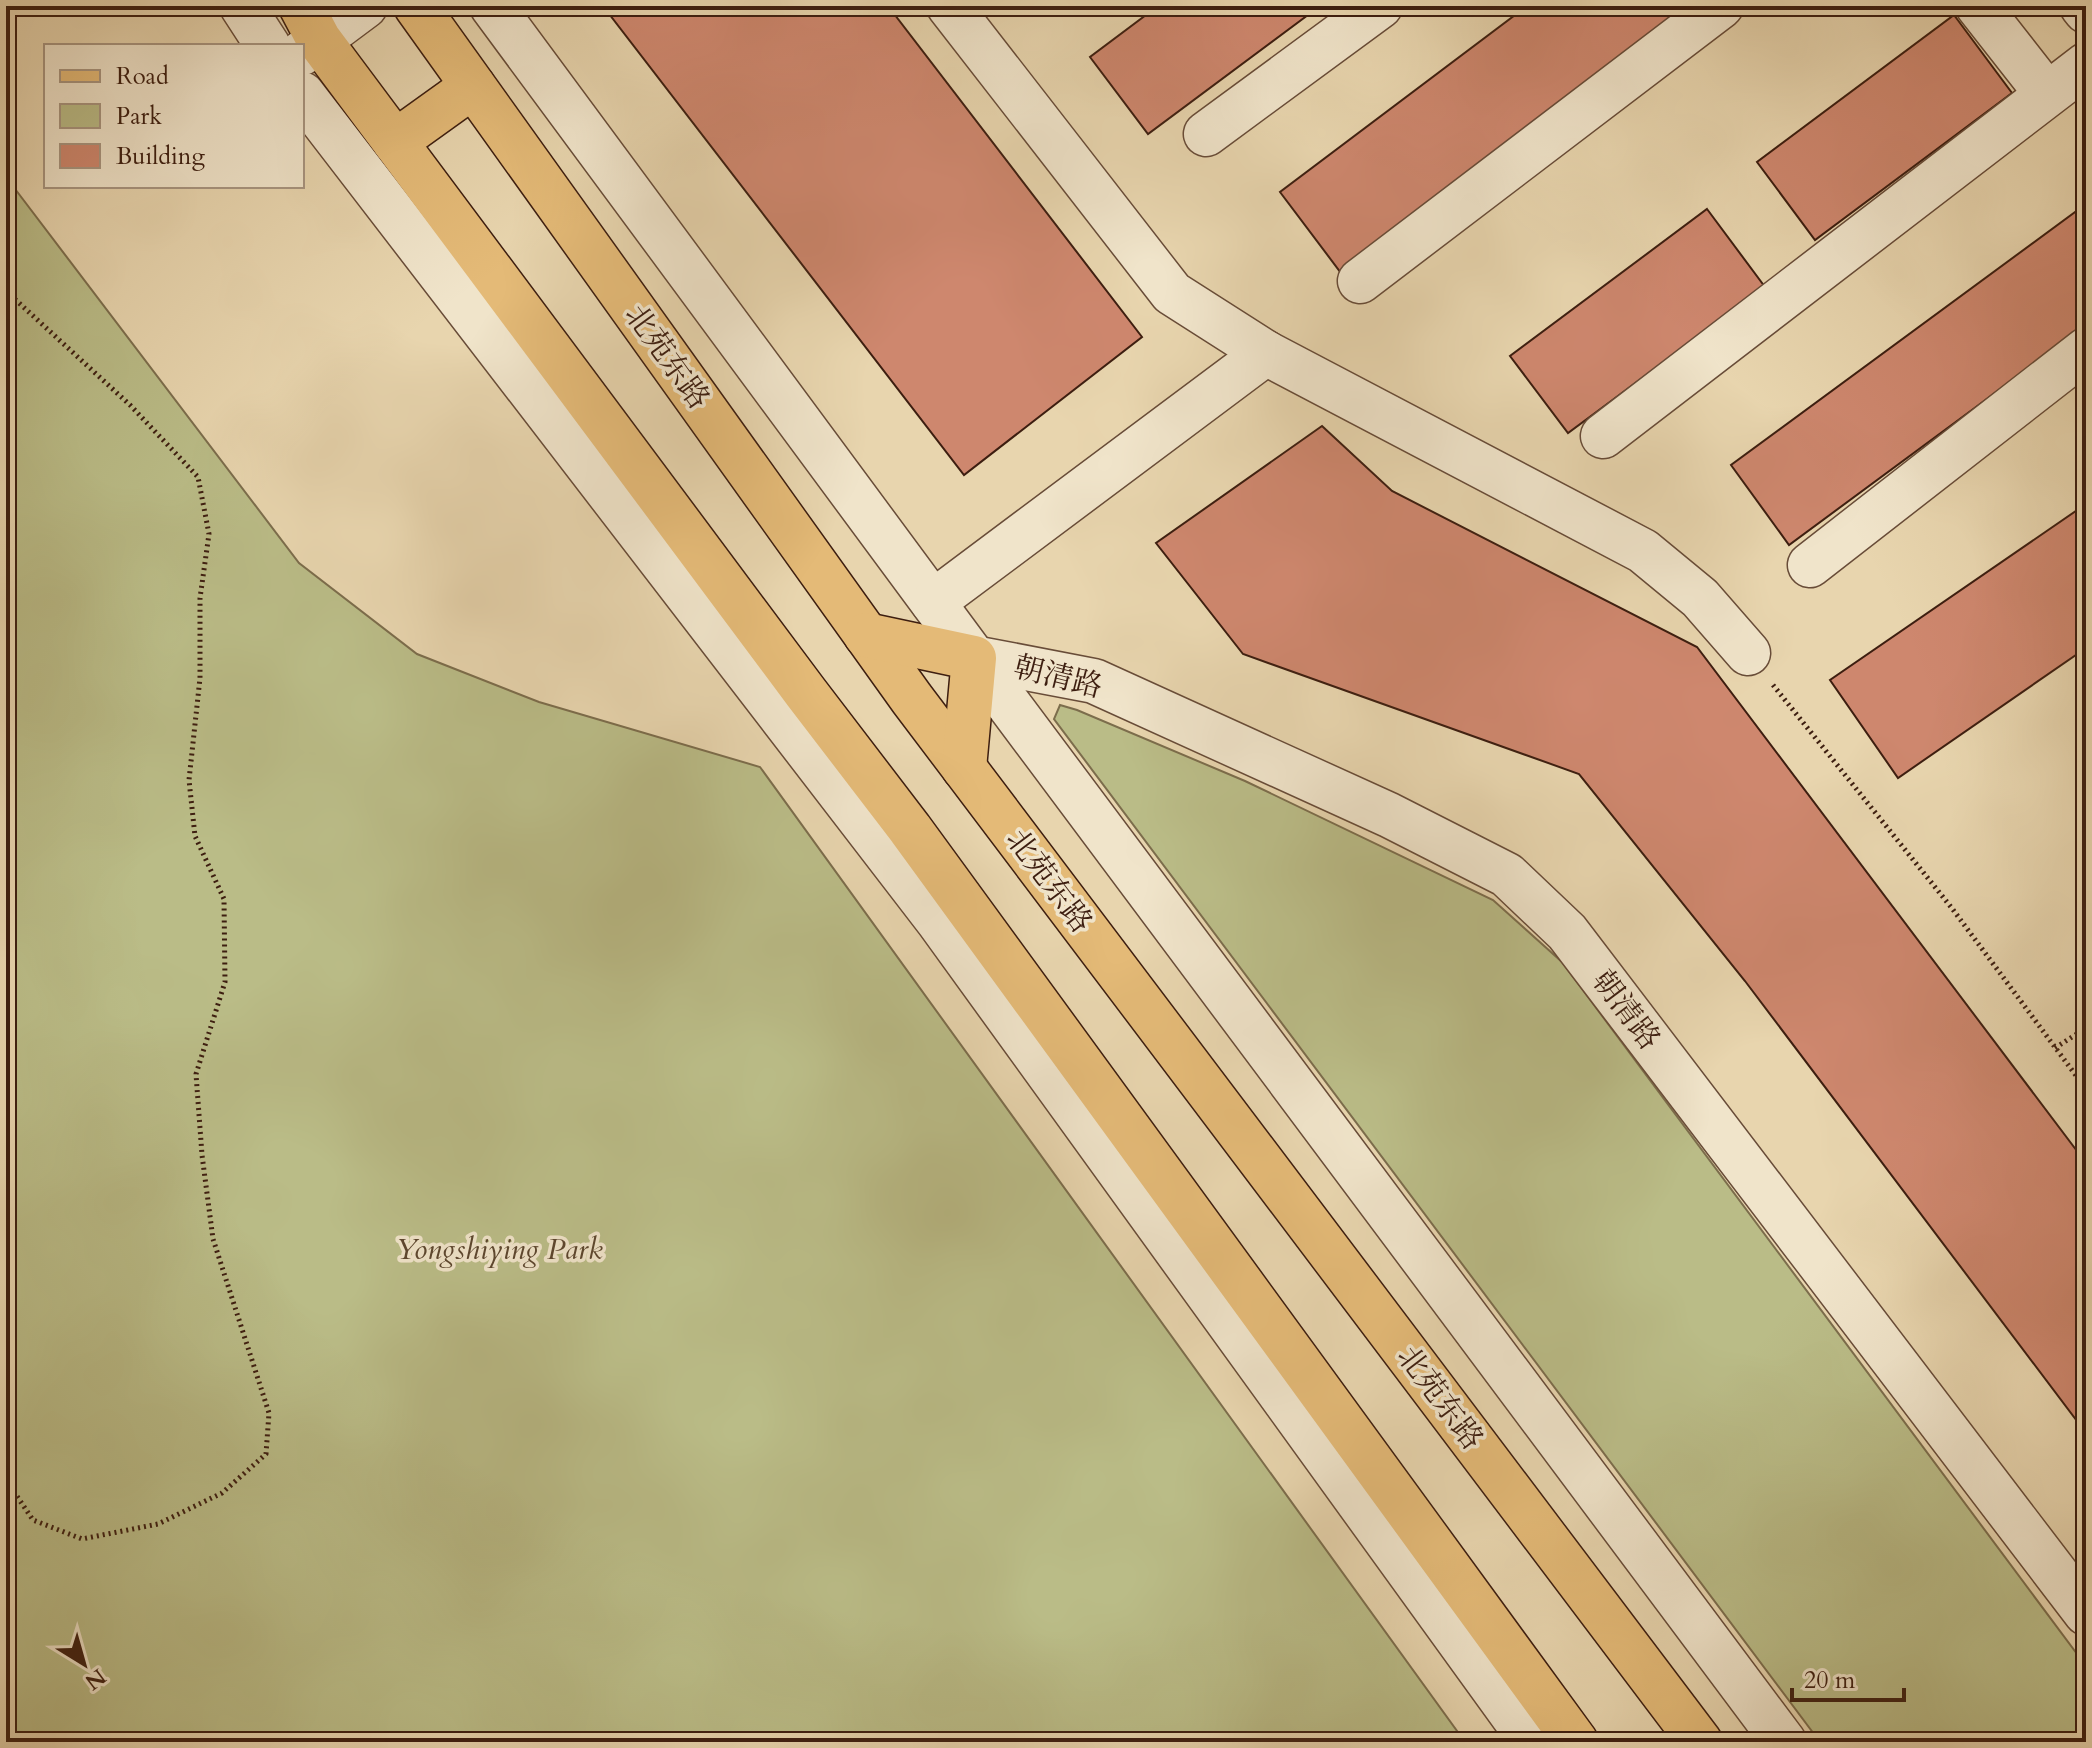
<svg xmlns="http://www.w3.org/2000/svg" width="2092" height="1748" font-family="Cardo,'Noto Serif SC',serif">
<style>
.green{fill:#babc87;stroke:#7c6d4c;stroke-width:2}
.building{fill:#ce876e;stroke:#3d1e10;stroke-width:2}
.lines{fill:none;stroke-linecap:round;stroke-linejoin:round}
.minor-casing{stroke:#684c38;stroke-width:47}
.major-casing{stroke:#3d1e10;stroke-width:47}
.path{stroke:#3d1e10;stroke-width:5;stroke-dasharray:2 4;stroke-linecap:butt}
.minor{stroke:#f0e4ca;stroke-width:44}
.major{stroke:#e4ba77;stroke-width:44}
.labels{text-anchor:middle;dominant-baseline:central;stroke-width:7;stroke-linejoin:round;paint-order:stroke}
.street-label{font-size:30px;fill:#3d1e10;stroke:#f0e4ca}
.park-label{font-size:30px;font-style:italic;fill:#5c462e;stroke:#f0e4ca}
</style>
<rect width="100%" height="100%" fill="#e8d5ae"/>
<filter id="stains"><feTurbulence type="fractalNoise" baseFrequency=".0025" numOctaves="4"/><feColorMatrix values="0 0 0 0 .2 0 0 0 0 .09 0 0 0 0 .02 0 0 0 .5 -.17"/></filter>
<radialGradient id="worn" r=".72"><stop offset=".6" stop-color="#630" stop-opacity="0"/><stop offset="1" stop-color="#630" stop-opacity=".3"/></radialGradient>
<g class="green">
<path d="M 6,177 L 299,563 L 417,654 L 539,702 L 760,767 L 1465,1742 L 6,1742 Z"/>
<path d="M 1060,705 L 1077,710 L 1245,781 L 1493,900 L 1562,962 L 2086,1666 L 2086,1742 L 1820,1742 L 1054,719 Z"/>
</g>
<g class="building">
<path d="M 603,6 L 888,6 L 1142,337 L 964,475 Z"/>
<path d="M 1158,6 L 1320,6 L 1148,134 L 1090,57 Z"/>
<path d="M 1527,6 L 1696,6 L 1341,273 L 1280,192 Z"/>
<path d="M 1954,15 L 2012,93 L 1815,240 L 1757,162 Z"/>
<path d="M 2086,204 L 2086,326 L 1789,545 L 1731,465 Z"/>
<path d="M 1707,209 L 1765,287 L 1568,433 L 1510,356 Z"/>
<path d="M 1322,426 L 1392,491 L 1697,647 L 2086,1163 L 2086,1433 L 1745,981 L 1579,774 L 1243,654 L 1156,543 Z"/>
<path d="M 2086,504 L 2086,648 L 1898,778 L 1830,680 Z"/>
</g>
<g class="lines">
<defs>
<g id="minor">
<path d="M 242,6 L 268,46"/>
<path d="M 492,6 L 974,658 L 1784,1742"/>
<path d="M 949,6 L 1172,293 L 1266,353 L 1643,551 L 1700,598 L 1748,653"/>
<path d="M 1978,6 L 2047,94"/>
<path d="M 2082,6 L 2086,11"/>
<path d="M 302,53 L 365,6"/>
<path d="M 302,94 L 939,922 L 1532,1742"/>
<path d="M 1206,134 L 1380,6"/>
<path d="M 1360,281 L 1721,6"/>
<path d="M 1603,436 L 2086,65"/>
<path d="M 1810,565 L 2086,350"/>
<path d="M 933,602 L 1266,353"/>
<path d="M 974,658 L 1094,681 L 1389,815 L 1507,875 L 1567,932 L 2086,1613"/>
</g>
<g id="major">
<path d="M 301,6 L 319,40 L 806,693 L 910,829 L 1576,1742"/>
<path d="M 416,6 L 912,699 L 1700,1742"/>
<path d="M 395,142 L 473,86"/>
<path d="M 866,635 L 974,658 L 964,768"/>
</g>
</defs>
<use href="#minor" class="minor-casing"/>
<use href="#major" class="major-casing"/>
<g class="path">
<path d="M 6,291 L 130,405 L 198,477 L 209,534 L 200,598 L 200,678 L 189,780 L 195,836 L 224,899 L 225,982 L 196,1074 L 202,1155 L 213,1239 L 269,1413 L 266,1454 L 222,1493 L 158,1524 L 82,1539 L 33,1520 L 6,1480"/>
<path d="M 1773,685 L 1951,907 L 2086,1089"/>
<path d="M 2055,1048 L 2086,1028"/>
</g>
<use href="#minor" class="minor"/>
<use href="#major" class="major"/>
</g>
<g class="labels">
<g class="street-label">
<text transform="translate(667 357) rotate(54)">北苑东路</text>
<text transform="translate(1058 677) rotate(14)">朝清路</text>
<text transform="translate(1049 881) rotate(53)">北苑东路</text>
<text transform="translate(1626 1010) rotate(53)">朝清路</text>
<text transform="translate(1440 1398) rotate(53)">北苑东路</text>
</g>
<g class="park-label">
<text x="499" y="1249">Yongshiying Park</text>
</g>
</g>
<rect width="2092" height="1748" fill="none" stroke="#e8d5ae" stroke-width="32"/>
<rect x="8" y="8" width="2076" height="1732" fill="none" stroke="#3d1e10" stroke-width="4"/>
<rect x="16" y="16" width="2060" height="1716" fill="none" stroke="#3d1e10" stroke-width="2"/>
<rect x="44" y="44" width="260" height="144" fill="#f0e4ca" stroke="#a89580" stroke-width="2"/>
<rect x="60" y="70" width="40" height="12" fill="#e4ba77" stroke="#a89580" stroke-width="2"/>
<text x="116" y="84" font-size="24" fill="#3d1e10">Road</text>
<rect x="60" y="104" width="40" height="24" fill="#babc87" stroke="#a89580" stroke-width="2"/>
<text x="116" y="124" font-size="24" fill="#3d1e10">Park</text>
<rect x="60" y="144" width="40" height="24" fill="#ce876e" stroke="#a89580" stroke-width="2"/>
<text x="116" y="164" font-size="24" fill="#3d1e10">Building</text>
<g transform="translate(84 1664) rotate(143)" stroke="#f0e4ca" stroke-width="6" paint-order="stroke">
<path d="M0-6L14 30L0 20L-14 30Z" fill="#3d1e10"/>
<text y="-12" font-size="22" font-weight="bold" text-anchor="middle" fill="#3d1e10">N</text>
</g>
<path d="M1792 1688v12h112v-12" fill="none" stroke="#3d1e10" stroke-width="4"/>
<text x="1804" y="1688" font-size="24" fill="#3d1e10" stroke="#f0e4ca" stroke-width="6" paint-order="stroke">20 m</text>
<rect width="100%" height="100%" filter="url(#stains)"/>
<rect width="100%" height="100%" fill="url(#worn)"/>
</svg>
